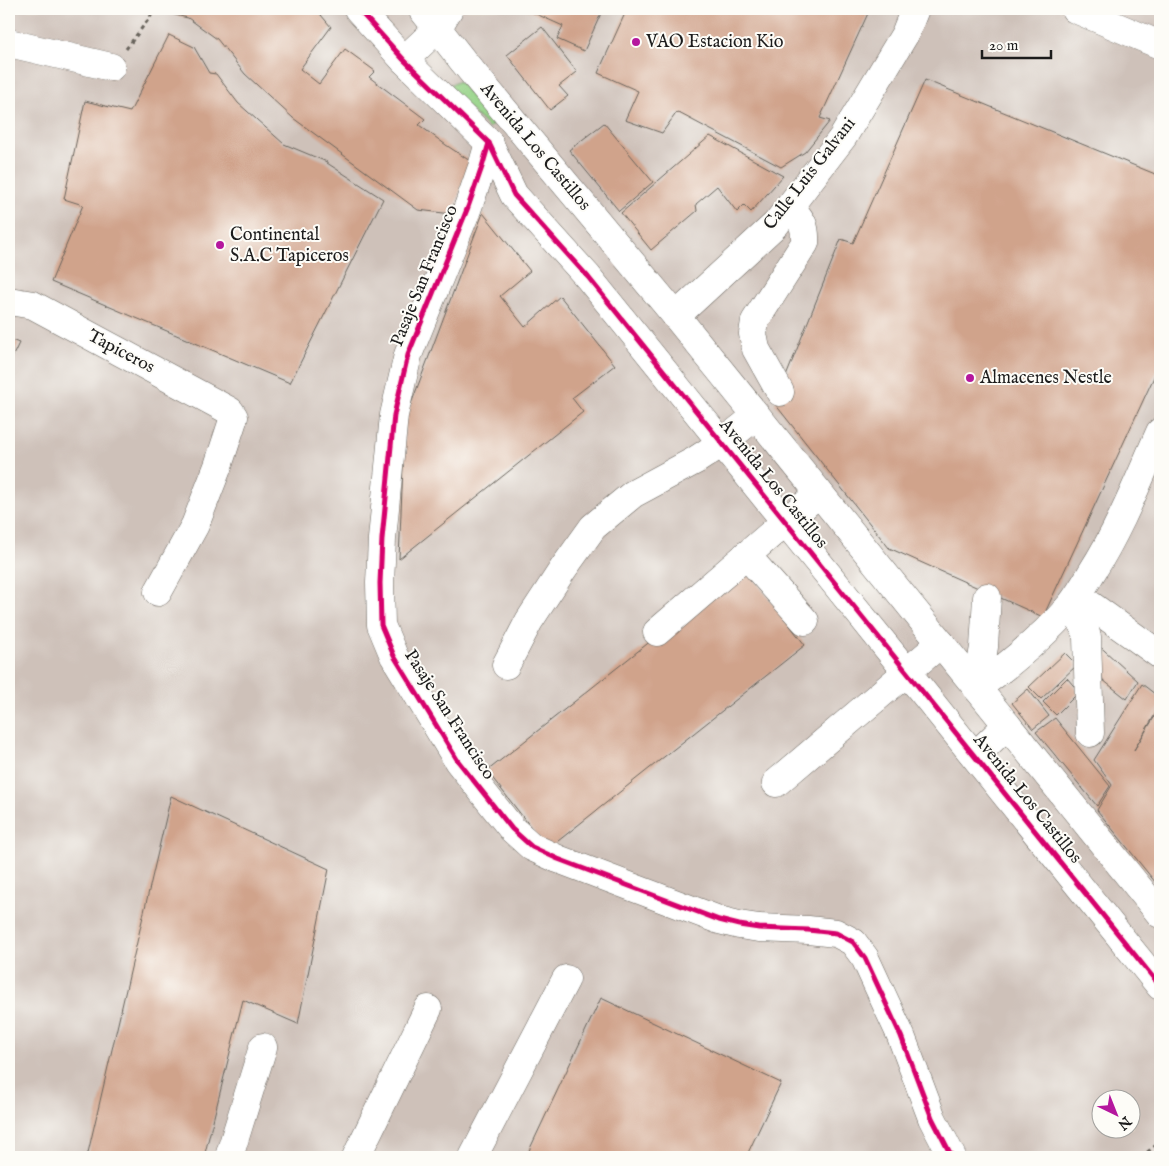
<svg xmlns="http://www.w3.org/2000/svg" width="1169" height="1166" font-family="'IM FELL English',serif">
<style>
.industrial{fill:#cec1b9;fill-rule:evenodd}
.green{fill:#97d388;stroke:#5a7852}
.building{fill:#d0a38b}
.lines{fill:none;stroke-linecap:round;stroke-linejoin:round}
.minor-casing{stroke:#68635b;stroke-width:29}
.path{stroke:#68635b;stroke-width:3;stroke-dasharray:4 4;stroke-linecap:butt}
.minor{stroke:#fff;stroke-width:28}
.cycleway-casing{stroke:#fdfcf7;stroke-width:8}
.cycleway{stroke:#d6006c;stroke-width:5}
.poi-dot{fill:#b5179e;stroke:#fdfcf7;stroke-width:2}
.labels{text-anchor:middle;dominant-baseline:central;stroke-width:4;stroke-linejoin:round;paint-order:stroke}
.poi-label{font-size:18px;fill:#1c1c1c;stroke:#fdfcf7;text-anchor:start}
.street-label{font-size:18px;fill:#1c1c1c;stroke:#fdfcf7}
</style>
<rect width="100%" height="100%" fill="#fdfcf7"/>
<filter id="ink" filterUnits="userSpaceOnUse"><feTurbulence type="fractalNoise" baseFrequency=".02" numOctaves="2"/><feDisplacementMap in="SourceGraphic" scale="10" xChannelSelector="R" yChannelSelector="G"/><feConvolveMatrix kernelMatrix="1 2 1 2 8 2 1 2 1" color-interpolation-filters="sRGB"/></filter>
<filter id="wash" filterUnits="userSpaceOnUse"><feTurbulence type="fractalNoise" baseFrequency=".0096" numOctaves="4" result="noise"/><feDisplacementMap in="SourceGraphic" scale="20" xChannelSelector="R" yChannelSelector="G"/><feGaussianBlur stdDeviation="1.12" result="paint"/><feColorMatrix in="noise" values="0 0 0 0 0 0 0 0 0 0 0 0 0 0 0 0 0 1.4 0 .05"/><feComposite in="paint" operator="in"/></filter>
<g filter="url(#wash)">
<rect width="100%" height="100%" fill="#f6e7d1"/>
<path class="industrial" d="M 9,9 L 1160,9 L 1160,1157 L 9,1157 ZM 1102,1098 L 1132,1098 L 1132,1128 L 1102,1128 Z"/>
<path class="green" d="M 459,81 L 493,124 L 489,128 L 447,87 Z"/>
<g id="blocks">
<g class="building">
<path d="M 150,9 L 316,9 L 331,27 L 300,69 L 319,84 L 345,49 L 375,71 L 369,77 L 425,119 L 419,125 L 446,145 L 470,161 L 452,214 L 418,210 L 293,118 L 245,74 L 217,39 L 188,18 Z"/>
<path d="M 525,9 L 603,9 L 584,51 L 557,39 L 563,26 Z"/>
<path d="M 627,9 L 870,9 L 820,118 L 830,121 L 805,152 L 781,167 L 677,112 L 662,133 L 625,120 L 638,91 L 598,73 Z"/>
<path d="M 542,27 L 577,72 L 559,86 L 568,96 L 550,110 L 507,55 Z"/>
<path d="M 169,35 L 194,47 L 209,73 L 216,74 L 238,103 L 284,144 L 327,162 L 327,163 L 383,199 L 290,383 L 51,282 L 83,205 L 64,199 L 85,101 L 130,112 Z"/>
<path d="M 925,80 L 1160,176 L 1160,364 L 1043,617 L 889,548 L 775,404 L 841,239 L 853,243 Z"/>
<path d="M 604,123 L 653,182 L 619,211 L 569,150 Z"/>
<path d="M 710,136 L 783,176 L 751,212 L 744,205 L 737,212 L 717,186 L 696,204 L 697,211 L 651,250 L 621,213 Z"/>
<path d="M 483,213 L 530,271 L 500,296 L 525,327 L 560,296 L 615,365 L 572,398 L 583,412 L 399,559 L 405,420 Z"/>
<path d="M 9,339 L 19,343 L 9,364 Z"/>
<path d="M 744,567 L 805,645 L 548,849 L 487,771 Z"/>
<path d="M 1094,641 L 1138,681 L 1127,699 L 1103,680 Z"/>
<path d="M 1065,653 L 1077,665 L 1041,699 L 1029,687 Z"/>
<path d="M 1067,678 L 1079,692 L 1056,715 L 1043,702 Z"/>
<path d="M 1142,684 L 1160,698 L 1160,706 L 1134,750 L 1160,708 L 1160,888 L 1097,810 L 1112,785 L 1094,760 Z"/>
<path d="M 1028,689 L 1049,716 L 1033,729 L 1012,703 Z"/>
<path d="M 1055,718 L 1110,786 L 1097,806 L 1036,732 Z"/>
<path d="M 171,796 L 329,869 L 298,1024 L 243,1000 L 204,1157 L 87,1157 Z"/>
<path d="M 601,998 L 781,1083 L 746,1157 L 526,1157 Z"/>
</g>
</g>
</g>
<g filter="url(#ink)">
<use href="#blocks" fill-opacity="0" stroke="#68635b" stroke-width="1"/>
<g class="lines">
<defs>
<g id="minor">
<path d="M 358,9 L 404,60 L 489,143 L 514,195 L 588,277 L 1160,986"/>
<path d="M 422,9 L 463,61 L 676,316 L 1160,914"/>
<path d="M 1075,9 L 1160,45"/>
<path d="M 9,43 L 111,67"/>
<path d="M 404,60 L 437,29 L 449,9"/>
<path d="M 489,143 L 482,167 L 468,207 L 408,355 L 394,415 L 382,539 L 380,583 L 381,625 L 394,656 L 458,761 L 512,829 L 532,847 L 558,859 L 719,920 L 739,925 L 759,928 L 808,930 L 836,933 L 853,942 L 865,958 L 901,1036 L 932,1118 L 952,1157"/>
<path d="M 9,301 L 33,305 L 230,411 L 234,417 L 218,466 L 195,525 L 158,592"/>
<path d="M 676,316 L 776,224 L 843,137 L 905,34 L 915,9"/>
<path d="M 780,392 L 756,349 L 753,334 L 755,321 L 805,243 C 806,224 801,220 790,206"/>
<path d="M 746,555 L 805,621"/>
<path d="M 1078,596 L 1160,655"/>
<path d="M 1068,608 C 1080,618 1083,622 1087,637 L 1090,733"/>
<path d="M 657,632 L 819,493"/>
<path d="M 506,665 L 529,621 L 563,569 L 593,527 L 633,494 L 696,460 L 722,443 L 756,416"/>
<path d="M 977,688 C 1010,664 1042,638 1069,607 C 1078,596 1085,584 1092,572 C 1120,528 1139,479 1160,432"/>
<path d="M 977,688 L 984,647 L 987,597"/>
<path d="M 975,756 L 1007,725"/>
<path d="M 776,783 L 941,643"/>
<path d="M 229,1157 L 263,1047"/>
<path d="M 356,1157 L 428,1009"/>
<path d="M 473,1157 L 566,979"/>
</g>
</defs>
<use href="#minor" class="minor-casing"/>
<g class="path">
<path d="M 126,49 L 151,16 L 150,9"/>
<path d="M 1141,1157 L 1160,1142"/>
</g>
<use href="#minor" class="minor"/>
<defs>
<g id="cycleway">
<path d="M 358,9 L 404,60 L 489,143 L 514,195 L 588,277 L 1160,986"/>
<path d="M 489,143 L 482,167 L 468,207 L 408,355 L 394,415 L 382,539 L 380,583 L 381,625 L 394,656 L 458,761 L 512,829 L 532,847 L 558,859 L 719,920 L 739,925 L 759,928 L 808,930 L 836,933 L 853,942 L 865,958 L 901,1036 L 932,1118 L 952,1157"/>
</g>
</defs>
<use href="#cycleway" class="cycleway-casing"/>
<use href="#cycleway" class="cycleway"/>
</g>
</g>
<g class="poi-dot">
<circle cx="636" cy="42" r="5"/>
<circle cx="220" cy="245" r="5"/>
<circle cx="970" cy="378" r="5"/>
</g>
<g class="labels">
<g class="poi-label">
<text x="646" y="42">VAO Estacion Kio</text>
<text x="230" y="235">Continental<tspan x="230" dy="21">S.A.C Tapiceros</tspan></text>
<text x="980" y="378">Almacenes Nestle</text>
</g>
<g class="street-label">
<text transform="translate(535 147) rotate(50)">Avenida Los Castillos</text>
<text transform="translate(810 174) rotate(-52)">Calle Luis Galvani</text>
<text transform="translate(425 276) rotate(-68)">Pasaje San Francisco</text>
<text transform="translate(121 352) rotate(28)">Tapiceros</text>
<text transform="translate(773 484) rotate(51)">Avenida Los Castillos</text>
<text transform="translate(449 715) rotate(57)">Pasaje San Francisco</text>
<text transform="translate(1027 799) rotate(51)">Avenida Los Castillos</text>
</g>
</g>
<rect width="1169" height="1166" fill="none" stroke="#fdfcf7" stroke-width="30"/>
<g transform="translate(1116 1114) rotate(137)"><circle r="24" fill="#fdfcf7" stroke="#a3a29f"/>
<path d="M0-4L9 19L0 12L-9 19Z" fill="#b5179e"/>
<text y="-8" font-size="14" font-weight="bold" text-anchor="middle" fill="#1c1c1c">N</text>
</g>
<path d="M982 50v8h69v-8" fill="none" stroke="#1c1c1c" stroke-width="2.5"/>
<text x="989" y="50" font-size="15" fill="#1c1c1c" stroke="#fdfcf7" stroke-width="4" paint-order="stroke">20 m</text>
</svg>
